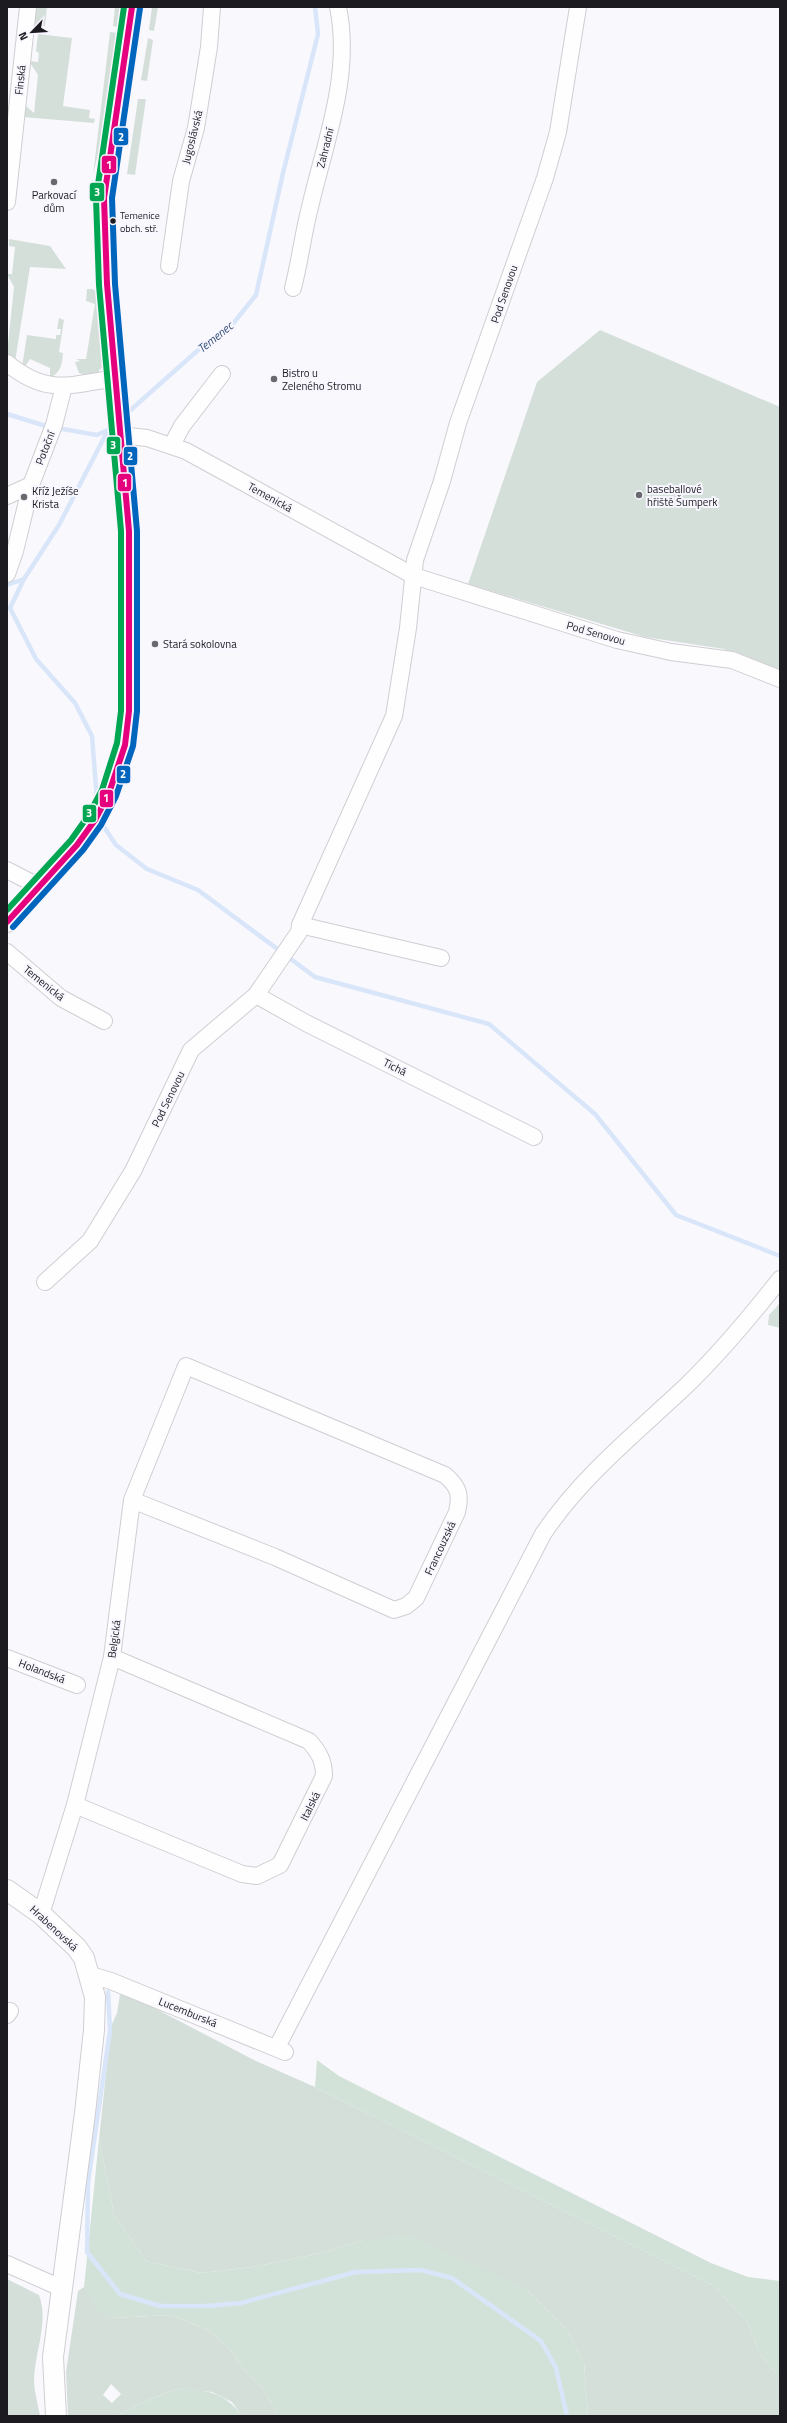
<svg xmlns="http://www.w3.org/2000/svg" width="787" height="2423" font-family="'Titillium Web',sans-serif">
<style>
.green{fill:#d5dfda;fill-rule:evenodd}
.forest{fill:#d2e2d9}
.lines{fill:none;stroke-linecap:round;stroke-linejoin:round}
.stream{stroke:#d9e6fa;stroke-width:4.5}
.minor-casing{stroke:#cfced2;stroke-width:18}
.tertiary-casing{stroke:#cfced2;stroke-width:22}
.minor{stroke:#fefeff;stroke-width:16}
.tertiary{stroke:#fefeff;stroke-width:20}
.bus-1-casing{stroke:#f8f6ff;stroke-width:9}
.bus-2-casing{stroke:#f8f6ff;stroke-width:9}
.bus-3-casing{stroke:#f8f6ff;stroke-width:9}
.bus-1{stroke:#e5007d;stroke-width:6}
.bus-2{stroke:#0065bd;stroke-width:6}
.bus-3{stroke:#00a651;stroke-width:6}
.poi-dot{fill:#69686d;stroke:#f8f6ff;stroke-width:1.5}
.bus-dot{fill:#1c1b1f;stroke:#f8f6ff;stroke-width:1.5}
.labels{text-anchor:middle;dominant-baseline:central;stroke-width:4;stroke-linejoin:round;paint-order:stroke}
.bus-label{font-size:10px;fill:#1c1b1f;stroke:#f8f6ff;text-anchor:start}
.street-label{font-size:11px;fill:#1c1b1f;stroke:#f8f6ff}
.poi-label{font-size:11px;fill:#1c1b1f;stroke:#f8f6ff;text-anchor:start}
.water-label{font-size:12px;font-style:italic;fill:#39547a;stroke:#f8f6ff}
.line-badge{stroke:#f8f6ff;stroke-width:1.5}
.badge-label{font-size:11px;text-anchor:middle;font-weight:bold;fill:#fff}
</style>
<rect width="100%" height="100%" fill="#f9f8fd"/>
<g class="green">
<path d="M 35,7 L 47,7 L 45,26 L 33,24 Z"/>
<path d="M 115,7 L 123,7 L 120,28 L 113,26 Z"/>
<path d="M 152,7 L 158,7 L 154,31 L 149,30 Z"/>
<path d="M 110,32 L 119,33 L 107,116 L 93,175 Z"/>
<path d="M 38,34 L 72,38 L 63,106 L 90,110 L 89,118 L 95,119 L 94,123 L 23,117 L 25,105 L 34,113 L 38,75 L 29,61 L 38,62 L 39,53 L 36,51 Z"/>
<path d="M 148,38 L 153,40 L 147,81 L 141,80 Z"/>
<path d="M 138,99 L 146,99 L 135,175 L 127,174 Z"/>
<path d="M 9,239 L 50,246 L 66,269 L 30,267 L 15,362 L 7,354 L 14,287 L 7,274 L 12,274 L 15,247 L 9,246 Z"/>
<path d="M 87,289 L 93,289 L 96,292 L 103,366 L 97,373 L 87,376 L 79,373 L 75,362 L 80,361 L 76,359 L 86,359 L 95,304 L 86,301 Z"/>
<path d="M 59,318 L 64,320 L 59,352 L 63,353 C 62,365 61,372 50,378 L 50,368 L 30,359 L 24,368 L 22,367 L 27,335 L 56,339 L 56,335 L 60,335 L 61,329 L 57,329 Z"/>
<path d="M 600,330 L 780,407 L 780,674 L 724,649 L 645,637 L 468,584 L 537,382 Z"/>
<path d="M 780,1303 L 780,1328 L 768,1325 L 769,1315 Z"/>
<path d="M 120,1994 L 135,1998 L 256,2061 L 315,2087 L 714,2286 L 748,2323 L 759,2353 L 780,2378 L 780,2416 L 588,2416 L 584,2362 L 568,2331 L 525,2288 L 363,2240 L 322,2253 L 253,2267 L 201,2273 L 146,2261 L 114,2214 L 99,2139 L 111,2026 L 117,2013 Z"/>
<path d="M 7,2279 L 39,2295 C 49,2321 35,2352 34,2379 C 34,2391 38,2404 40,2416 L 7,2416 Z"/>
<path d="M 84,2287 L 111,2318 L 171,2315 L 210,2331 L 231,2350 L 243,2369 L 263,2389 L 278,2416 L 242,2416 L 232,2402 L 212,2392 L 176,2389 L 136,2405 L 117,2416 L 68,2416 L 66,2372 L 78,2291 ZM 111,2384 L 121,2394 L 112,2403 L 103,2395 Z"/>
</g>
<g class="forest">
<path d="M 317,2060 L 339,2076 L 711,2263 L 748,2277 L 780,2281 L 780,2378 L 759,2353 L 748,2323 L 714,2286 L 315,2087 Z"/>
<path d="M 99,2139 L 114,2214 L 146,2261 L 201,2273 L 253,2267 L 322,2253 L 363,2240 L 409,2235 L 525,2288 L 568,2331 L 584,2362 L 588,2416 L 278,2416 L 263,2389 L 243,2369 L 231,2350 L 210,2331 L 171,2315 L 111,2318 L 100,2312 L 84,2287 Z"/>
<path d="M 176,2389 C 206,2390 224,2391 242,2416 L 117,2416 L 136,2405 Z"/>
</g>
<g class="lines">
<g class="stream">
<path d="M 7,414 L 49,427"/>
<path d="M 125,415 L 197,351 L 232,325 L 256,295 L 283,173 L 318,34 L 315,7"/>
<path d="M 57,428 L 97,435 L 108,430"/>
<path d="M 24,579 L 10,608 L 36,659 L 75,703 L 92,736 L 97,800"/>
<path d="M 7,585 L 24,579 L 59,525 L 108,430 L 113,426"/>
<path d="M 100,821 L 116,845 L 147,869 L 198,890 L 315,977 L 489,1024 L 595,1114 L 676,1215 L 780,1256"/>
<path d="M 108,1992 L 110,2030 L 88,2183 L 87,2252 L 120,2294 L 160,2306 L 207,2306 L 241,2303 L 356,2272 L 421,2270 L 452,2278 L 541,2341 L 556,2368 L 567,2416"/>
</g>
<defs>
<g id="minor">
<path d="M 7,202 L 28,7"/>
<path d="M 169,266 L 181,181 L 196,128 L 209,47 L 212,7"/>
<path d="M 293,288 C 300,261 303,234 310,207 C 325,142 352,75 338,7"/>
<path d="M 7,363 C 47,396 70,385 116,378"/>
<path d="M 120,435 L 147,438 L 186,451 L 414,576 L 617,640 L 671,652 L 732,660 L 780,679"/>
<path d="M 172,445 L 182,426 L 222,374"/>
<path d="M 7,496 L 31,485 L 54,425 L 64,386"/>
<path d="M 7,574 L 15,551 L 31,485"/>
<path d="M 7,870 L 38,886"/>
<path d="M 300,925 L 441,958"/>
<path d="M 7,952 L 61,998 L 104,1021"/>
<path d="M 256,995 L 306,1023 L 534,1137"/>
<path d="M 45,1282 L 90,1241 L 133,1171 L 191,1050 L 256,995 L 299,932 L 300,925 L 394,716 L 408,628 L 415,560 L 442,481 L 458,423 L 545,178 L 558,132 L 578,7"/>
<path d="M 7,1658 L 77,1685"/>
<path d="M 75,1805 L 242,1874 L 257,1876 L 280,1865 L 324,1776 C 324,1761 319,1752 309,1741 L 112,1657"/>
<path d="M 41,1914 L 75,1805 L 112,1657 L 132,1500 L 186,1366 L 445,1475 C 459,1487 461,1495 457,1512 L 416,1598 L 406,1606 L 394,1610 L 275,1557 L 132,1500"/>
<path d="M 91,1975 L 111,1981 L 285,2052"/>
<path d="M 7,2015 L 10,2011"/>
<path d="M 277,2047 L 543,1534 C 581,1477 636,1433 686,1386 C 720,1353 751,1316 780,1279"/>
<path d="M 7,2264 L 61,2288"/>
</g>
<g id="tertiary">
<path d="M 7,922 L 77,845 L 95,820 L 109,793 L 125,745 L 129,711 L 129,531 L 107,284 L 104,198 L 132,7"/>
<path d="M 7,1890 L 41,1914 L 77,1948 L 84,1958 L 95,1997 L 94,2030 L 85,2113 L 53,2357 L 56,2416"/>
</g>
</defs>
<use href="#minor" class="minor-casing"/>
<use href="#tertiary" class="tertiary-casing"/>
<use href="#minor" class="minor"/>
<use href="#tertiary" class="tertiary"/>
<defs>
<path id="bus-1" d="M 7,922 L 77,845 L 95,820 L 109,793 L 125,745 L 129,711 L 129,531 L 107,284 L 104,198 L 132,7"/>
<path id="bus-2" d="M 13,927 L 83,850 L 101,825 L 116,796 L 133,746 L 137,711 L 137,531 L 115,284 L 112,198 L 140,8"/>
<path id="bus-3" d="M 7,910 L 71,840 L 88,816 L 102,790 L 117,743 L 121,711 L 121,531 L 99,285 L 96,198 L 124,7"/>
</defs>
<use href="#bus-1" class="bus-1-casing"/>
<use href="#bus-2" class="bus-2-casing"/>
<use href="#bus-3" class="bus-3-casing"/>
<use href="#bus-1" class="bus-1"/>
<use href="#bus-2" class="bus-2"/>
<use href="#bus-3" class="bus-3"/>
</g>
<g class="poi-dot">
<circle cx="54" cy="182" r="4"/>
<circle cx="274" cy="379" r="4"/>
<circle cx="639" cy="495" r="4"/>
<circle cx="24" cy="497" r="4"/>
<circle cx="155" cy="644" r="4"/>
</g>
<circle class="bus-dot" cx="113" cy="221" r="3.5"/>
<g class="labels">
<g class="bus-label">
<text x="120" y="215">Temenice<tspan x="120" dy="13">obch. stř.</tspan></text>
</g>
<g class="street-label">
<text transform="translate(20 80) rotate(-84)">Finská</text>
<text transform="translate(192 137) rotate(-76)">Jugoslávská</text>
<text transform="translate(325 148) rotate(-76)">Zahradní</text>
<text transform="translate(504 294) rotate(-71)">Pod Senovou</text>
<text transform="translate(45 448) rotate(-69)">Potoční</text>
<text transform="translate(270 497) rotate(29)">Temenická</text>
<text transform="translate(596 633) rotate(16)">Pod Senovou</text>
<text transform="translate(44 983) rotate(39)">Temenická</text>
<text transform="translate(395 1067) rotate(27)">Tichá</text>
<text transform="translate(168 1099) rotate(-64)">Pod Senovou</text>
<text transform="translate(440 1548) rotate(-65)">Francouzská</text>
<text transform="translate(114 1639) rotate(-82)">Belgická</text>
<text transform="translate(42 1671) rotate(21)">Holandská</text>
<text transform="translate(310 1806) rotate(-63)">Italská</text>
<text transform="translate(54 1928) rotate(43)">Hrabenovská</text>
<text transform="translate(188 2012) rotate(22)">Lucemburská</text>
</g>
<g class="poi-label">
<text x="54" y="195" text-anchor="middle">Parkovací<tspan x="54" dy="13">dům</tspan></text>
<text x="282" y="373">Bistro u<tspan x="282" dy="13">Zeleného Stromu</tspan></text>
<text x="647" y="489">baseballové<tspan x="647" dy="13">hřiště Šumperk</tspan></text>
<text x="32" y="491">Kříž Ježíše<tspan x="32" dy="13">Krista</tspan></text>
<text x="163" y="644">Stará sokolovna</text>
</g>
<g class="water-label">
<text transform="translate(215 337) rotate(-39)">Temenec</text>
</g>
</g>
<g class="line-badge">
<rect x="113" y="127" width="16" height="19" rx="4" fill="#0065bd"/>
<rect x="101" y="155" width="16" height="19" rx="4" fill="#e5007d"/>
<rect x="89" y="182" width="16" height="20" rx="4" fill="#00a651"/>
<rect x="106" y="436" width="15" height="19" rx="4" fill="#00a651"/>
<rect x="123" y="446" width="15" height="20" rx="4" fill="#0065bd"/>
<rect x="117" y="473" width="15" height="19" rx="4" fill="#e5007d"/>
<rect x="116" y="765" width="15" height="19" rx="4" fill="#0065bd"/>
<rect x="99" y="789" width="15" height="19" rx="4" fill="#e5007d"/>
<rect x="82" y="804" width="15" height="19" rx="4" fill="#00a651"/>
</g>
<g class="badge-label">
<text x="121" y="141">2</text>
<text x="109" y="169">1</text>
<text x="97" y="196">3</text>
<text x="113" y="449">3</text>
<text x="130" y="460">2</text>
<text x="125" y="487">1</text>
<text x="123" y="778">2</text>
<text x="106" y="802">1</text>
<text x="89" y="817">3</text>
</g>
<rect width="787" height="2423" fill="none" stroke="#1c1b1f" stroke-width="16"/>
<g transform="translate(32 32) rotate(245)" stroke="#f8f6ff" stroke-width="3" paint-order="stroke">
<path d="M0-3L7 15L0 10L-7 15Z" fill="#1c1b1f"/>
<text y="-6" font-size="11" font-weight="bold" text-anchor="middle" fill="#1c1b1f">N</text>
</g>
</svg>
